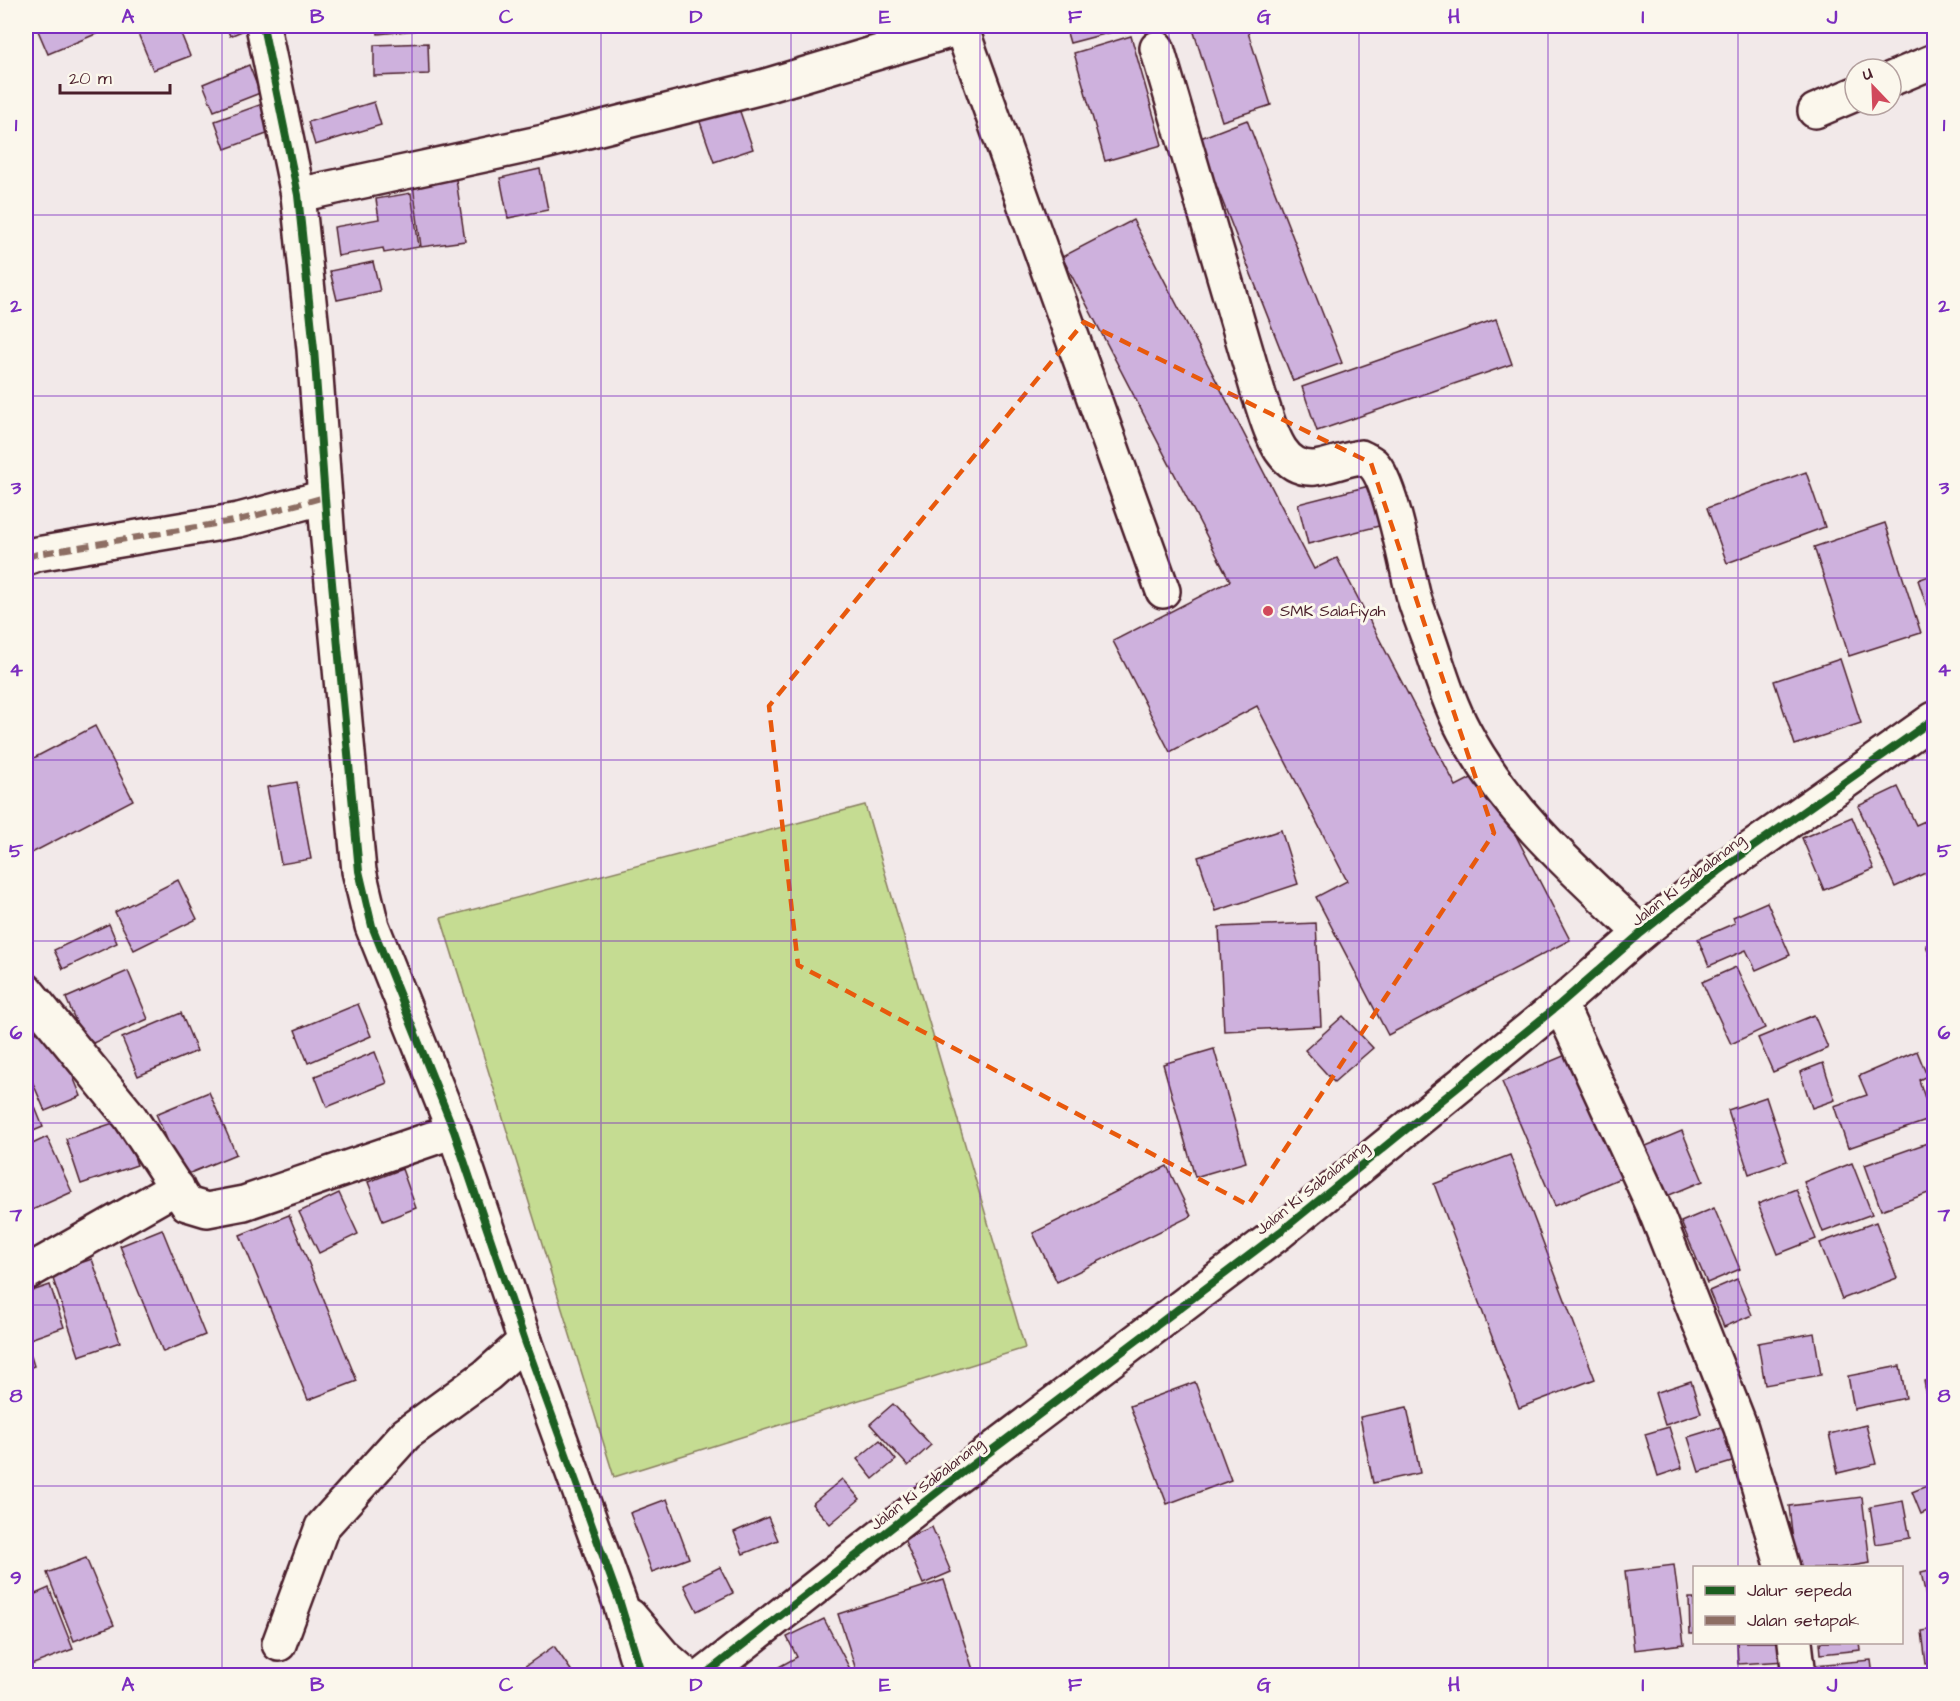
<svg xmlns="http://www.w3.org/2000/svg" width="1960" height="1701" font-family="'Architects Daughter',sans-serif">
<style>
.green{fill:#c5dc92;stroke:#887e5e;stroke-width:1.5}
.building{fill:#ceb1dd;stroke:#4a1f2b;stroke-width:1.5}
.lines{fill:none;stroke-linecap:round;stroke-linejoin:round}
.minor-casing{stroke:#4a1f2b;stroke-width:38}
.minor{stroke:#fbf7ec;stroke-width:33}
.quiet{stroke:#8d6e63;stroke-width:6;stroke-dasharray:12 6;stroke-linecap:butt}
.cycleway-casing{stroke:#fbf7ec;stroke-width:11}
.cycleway{stroke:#1b5e20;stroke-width:8}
.marked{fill:none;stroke:#e8590c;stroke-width:4.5;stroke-dasharray:12 8;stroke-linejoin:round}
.grid{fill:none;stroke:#7b2cbf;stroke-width:1.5;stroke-opacity:0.55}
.poi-dot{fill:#d1495b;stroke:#fbf7ec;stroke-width:2}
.labels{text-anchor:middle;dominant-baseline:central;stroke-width:6;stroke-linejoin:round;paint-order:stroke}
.poi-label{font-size:16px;fill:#4a1f2b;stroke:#fbf7ec;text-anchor:start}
.street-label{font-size:16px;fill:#4a1f2b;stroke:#fbf7ec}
.neatline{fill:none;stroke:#7b2cbf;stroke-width:2}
.grid-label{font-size:20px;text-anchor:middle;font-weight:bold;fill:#7b2cbf}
</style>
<rect width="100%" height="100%" fill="#f2e9e9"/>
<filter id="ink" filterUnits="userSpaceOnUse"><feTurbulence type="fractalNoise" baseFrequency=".0167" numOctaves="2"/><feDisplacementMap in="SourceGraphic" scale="12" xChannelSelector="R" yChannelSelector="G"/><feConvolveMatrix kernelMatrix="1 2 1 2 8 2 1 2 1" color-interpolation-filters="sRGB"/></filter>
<g filter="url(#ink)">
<path class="green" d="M 865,805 L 1025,1348 L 614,1477 L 441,918 Z"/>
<g class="building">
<path d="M 36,26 L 115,26 L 48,54 Z"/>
<path d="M 135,26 L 178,26 L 190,56 L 153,70 Z"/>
<path d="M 226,26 L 254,26 L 230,36 Z"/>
<path d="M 377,26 L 418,26 L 418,30 L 378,34 Z"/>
<path d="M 1065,26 L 1135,26 L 1070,43 Z"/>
<path d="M 1192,26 L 1246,26 L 1271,105 L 1222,121 Z"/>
<path d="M 1131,36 L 1162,145 L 1105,161 L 1074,53 Z"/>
<path d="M 428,43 L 429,74 L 374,76 L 374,45 Z"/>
<path d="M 249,65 L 260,93 L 214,111 L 203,84 Z"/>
<path d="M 374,102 L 381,125 L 315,145 L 308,122 Z"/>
<path d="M 265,103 L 275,131 L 225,149 L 215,121 Z"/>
<path d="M 737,103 L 753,149 L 714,162 L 698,116 Z"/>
<path d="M 1247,120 L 1342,363 L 1293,381 L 1198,139 Z"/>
<path d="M 540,169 L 548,210 L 508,218 L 500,178 Z"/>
<path d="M 456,179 L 465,241 L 421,247 L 413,185 Z"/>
<path d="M 411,193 L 419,247 L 384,253 L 383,248 L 338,256 L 334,227 L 379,219 L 376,199 Z"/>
<path d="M 1133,220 L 1314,569 L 1337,558 L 1456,786 L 1483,772 L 1570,940 L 1388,1035 L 1316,897 L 1347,881 L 1257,706 L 1170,752 L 1113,641 L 1230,581 L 1062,257 Z"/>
<path d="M 373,262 L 380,291 L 337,300 L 330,271 Z"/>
<path d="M 1496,319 L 1512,364 L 1317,431 L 1302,387 Z"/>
<path d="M 1806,472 L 1825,527 L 1727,563 L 1707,508 Z"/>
<path d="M 1369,486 L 1379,526 L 1308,544 L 1298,504 Z"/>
<path d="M 1885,523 L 1921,633 L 1849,656 L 1814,547 Z"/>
<path d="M 1934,574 L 1934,628 L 1918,580 Z"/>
<path d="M 1840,659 L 1861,723 L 1795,745 L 1774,681 Z"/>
<path d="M 95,726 L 133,800 L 26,856 L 26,762 Z"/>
<path d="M 297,782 L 311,859 L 281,864 L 267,787 Z"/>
<path d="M 1898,787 L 1916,825 L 1934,817 L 1934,869 L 1895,887 L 1858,806 Z"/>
<path d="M 1852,817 L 1874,869 L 1824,890 L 1802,838 Z"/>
<path d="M 1281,830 L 1298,884 L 1216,911 L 1198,857 Z"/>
<path d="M 178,880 L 197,919 L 134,950 L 115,912 Z"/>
<path d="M 1767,902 L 1790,955 L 1756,970 L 1746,950 L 1709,966 L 1698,939 L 1735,923 L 1733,917 Z"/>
<path d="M 1316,923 L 1321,1026 L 1224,1031 L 1219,927 Z"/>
<path d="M 109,924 L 117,943 L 63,969 L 54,950 Z"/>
<path d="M 1934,941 L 1934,967 L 1926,945 Z"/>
<path d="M 1736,967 L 1765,1028 L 1731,1044 L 1702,982 Z"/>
<path d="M 128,971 L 148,1019 L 86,1046 L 66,998 Z"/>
<path d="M 358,1004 L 371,1036 L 308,1063 L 295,1030 Z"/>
<path d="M 181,1013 L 197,1051 L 138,1076 L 122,1038 Z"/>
<path d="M 1814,1015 L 1828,1048 L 1773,1072 L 1758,1038 Z"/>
<path d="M 1343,1016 L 1373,1048 L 1334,1082 L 1305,1050 Z"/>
<path d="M 52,1026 L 81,1096 L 45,1111 L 26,1067 L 26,1037 Z"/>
<path d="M 1214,1049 L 1246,1162 L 1195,1177 L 1163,1064 Z"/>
<path d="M 1917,1051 L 1927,1076 L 1919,1080 L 1932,1119 L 1848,1148 L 1834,1106 L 1867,1095 L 1859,1076 Z"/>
<path d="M 375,1052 L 387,1083 L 327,1107 L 315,1076 Z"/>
<path d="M 1573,1052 L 1625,1176 L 1555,1206 L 1502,1082 Z"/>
<path d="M 1823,1063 L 1835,1100 L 1812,1108 L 1800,1072 Z"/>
<path d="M 26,1085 L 43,1127 L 26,1134 Z"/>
<path d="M 209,1092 L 236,1154 L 183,1176 L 156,1114 Z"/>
<path d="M 1766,1097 L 1787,1161 L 1749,1174 L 1728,1110 Z"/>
<path d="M 122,1120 L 137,1165 L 81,1184 L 66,1139 Z"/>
<path d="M 1682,1131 L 1703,1181 L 1667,1196 L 1646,1146 Z"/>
<path d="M 47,1137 L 72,1192 L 32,1210 L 26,1197 L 26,1147 Z"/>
<path d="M 1930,1142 L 1934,1156 L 1934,1191 L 1881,1210 L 1865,1165 Z"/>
<path d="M 1510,1155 L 1595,1379 L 1519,1408 L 1434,1184 Z"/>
<path d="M 1852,1163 L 1872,1214 L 1823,1232 L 1804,1182 Z"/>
<path d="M 1167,1166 L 1191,1216 L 1057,1282 L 1033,1233 Z"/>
<path d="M 402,1169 L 416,1208 L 383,1221 L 368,1182 Z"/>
<path d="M 1796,1189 L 1816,1239 L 1778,1254 L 1758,1204 Z"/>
<path d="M 339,1193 L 358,1234 L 319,1253 L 299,1212 Z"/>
<path d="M 1714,1208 L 1740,1269 L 1707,1283 L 1681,1222 Z"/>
<path d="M 289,1215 L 357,1381 L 308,1400 L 240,1235 Z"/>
<path d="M 1876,1222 L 1897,1278 L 1842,1299 L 1820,1243 Z"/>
<path d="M 162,1229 L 205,1335 L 163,1352 L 120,1246 Z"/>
<path d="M 92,1259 L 120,1342 L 79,1356 L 51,1273 Z"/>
<path d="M 1737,1279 L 1752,1315 L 1724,1327 L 1709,1291 Z"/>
<path d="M 50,1285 L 64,1327 L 30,1339 L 26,1326 L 26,1293 Z"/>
<path d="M 1814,1333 L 1821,1375 L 1765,1385 L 1758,1343 Z"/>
<path d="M 26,1340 L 34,1366 L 26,1369 Z"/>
<path d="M 1900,1366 L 1906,1398 L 1854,1409 L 1848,1376 Z"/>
<path d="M 1934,1379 L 1934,1423 L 1932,1423 L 1924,1381 Z"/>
<path d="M 1691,1381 L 1701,1413 L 1665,1425 L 1655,1393 Z"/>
<path d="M 1195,1382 L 1231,1480 L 1167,1504 L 1130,1406 Z"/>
<path d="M 893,1404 L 931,1445 L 908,1466 L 870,1424 Z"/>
<path d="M 1407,1407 L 1420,1473 L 1373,1483 L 1360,1417 Z"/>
<path d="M 1734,1423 L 1745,1458 L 1699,1472 L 1688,1437 Z"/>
<path d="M 1866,1425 L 1876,1464 L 1838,1473 L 1829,1434 Z"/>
<path d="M 1669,1427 L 1682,1468 L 1658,1476 L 1645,1434 Z"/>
<path d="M 880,1440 L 896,1460 L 873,1479 L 857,1459 Z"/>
<path d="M 842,1479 L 860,1499 L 830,1524 L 812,1504 Z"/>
<path d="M 1934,1483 L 1934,1508 L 1921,1514 L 1912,1492 Z"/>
<path d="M 1862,1497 L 1870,1563 L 1838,1568 L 1796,1568 L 1789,1506 Z"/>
<path d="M 667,1499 L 689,1558 L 652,1572 L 630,1513 Z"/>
<path d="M 1903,1501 L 1910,1538 L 1876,1544 L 1870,1507 Z"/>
<path d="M 768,1517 L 778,1540 L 743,1554 L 734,1532 Z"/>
<path d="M 932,1527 L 951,1572 L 923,1584 L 904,1539 Z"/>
<path d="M 86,1558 L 114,1625 L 74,1641 L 47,1573 Z"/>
<path d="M 1674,1565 L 1684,1644 L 1634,1650 L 1625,1571 Z"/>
<path d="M 720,1567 L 733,1593 L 697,1611 L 684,1585 Z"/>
<path d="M 1934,1569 L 1934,1606 L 1928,1607 L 1921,1572 Z"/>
<path d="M 944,1580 L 975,1676 L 858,1676 L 838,1614 Z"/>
<path d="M 49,1588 L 73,1649 L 26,1667 L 26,1598 Z"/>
<path d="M 1689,1598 L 1694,1598 L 1694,1634 L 1690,1634 Z"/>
<path d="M 824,1619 L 850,1669 L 837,1676 L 767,1676 L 766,1674 L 797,1657 L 787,1637 Z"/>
<path d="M 1934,1629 L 1934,1663 L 1926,1664 L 1922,1631 Z"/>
<path d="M 1737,1642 L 1785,1642 L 1786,1661 L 1738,1664 Z"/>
<path d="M 1820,1642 L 1859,1642 L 1860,1650 L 1821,1654 Z"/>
<path d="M 554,1646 L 575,1676 L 511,1676 Z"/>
<path d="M 1871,1660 L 1873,1676 L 1816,1676 L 1815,1665 Z"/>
<path d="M 1796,1672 L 1796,1676 L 1701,1676 L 1701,1675 Z"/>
</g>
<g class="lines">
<defs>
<g id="minor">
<path d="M 263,26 L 298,195 L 314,349 L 328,540 L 359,871 L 372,926 L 454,1131 L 525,1341 L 620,1603 L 642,1676"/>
<path d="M 961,27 L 1163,591"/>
<path d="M 1157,48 L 1259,395 C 1269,422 1277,471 1315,468 C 1330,466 1345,459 1361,457 C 1364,459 1370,461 1373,464 C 1391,481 1406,566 1413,594 C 1417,609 1423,623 1428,637 C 1439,669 1448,701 1464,731 C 1506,811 1576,872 1641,933"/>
<path d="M 1891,79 L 1934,61"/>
<path d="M 1815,111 L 1855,94"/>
<path d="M 298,195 L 544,142 L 762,87 L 966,26"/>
<path d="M 26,558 L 37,554 L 239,520 L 325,497"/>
<path d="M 26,990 L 130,1117 L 187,1204 L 207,1210 L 244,1203 L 454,1131"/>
<path d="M 1560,1004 L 1653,1205 L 1741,1428 L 1783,1568"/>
<path d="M 26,1273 L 177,1187"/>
<path d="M 630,1616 L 663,1655 L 687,1676"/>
<path d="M 1795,1642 L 1799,1676"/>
<path d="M 279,1644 L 322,1527 L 406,1434 L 487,1375 L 525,1341"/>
<path d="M 703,1676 L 946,1485 L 1280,1232 L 1560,1004 L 1641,933 L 1719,871 L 1934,719"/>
</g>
</defs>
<use href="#minor" class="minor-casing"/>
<use href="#minor" class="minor"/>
<path class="quiet" d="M 26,558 L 37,554 L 239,520 L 325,497"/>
<defs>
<g id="cycleway">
<path d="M 263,26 L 298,195 L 314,349 L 328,540 L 359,871 L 372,926 L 454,1131 L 525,1341 L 620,1603 L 642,1676"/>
<path d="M 703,1676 L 946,1485 L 1280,1232 L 1560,1004 L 1641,933 L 1719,871 L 1934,719"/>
</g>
</defs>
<use href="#cycleway" class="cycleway-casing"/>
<use href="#cycleway" class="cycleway"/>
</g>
</g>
<path class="marked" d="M 1084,322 L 1371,463 L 1494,833 L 1248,1205 L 798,965 L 769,706 Z"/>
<path class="grid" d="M 222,26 L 222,1676M 412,26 L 412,1676M 601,26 L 601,1676M 791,26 L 791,1676M 980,26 L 980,1676M 1169,26 L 1169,1676M 1359,26 L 1359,1676M 1548,26 L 1548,1676M 1738,26 L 1738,1568M 26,215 L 1934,215M 26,396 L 1934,396M 26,578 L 1934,578M 26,760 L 1934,760M 26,941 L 1934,941M 26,1123 L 1934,1123M 26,1305 L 1934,1305M 26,1486 L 1934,1486M 1738,1642 L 1738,1676"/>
<circle class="poi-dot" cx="1268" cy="611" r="6"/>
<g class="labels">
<g class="poi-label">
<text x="1280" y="611">SMK Salafiyah</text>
</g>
<g class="street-label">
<text transform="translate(1688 880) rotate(-38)">Jalan Ki Sabalanang</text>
<text transform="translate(1312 1188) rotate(-39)">Jalan Ki Sabalanang</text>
<text transform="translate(927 1484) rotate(-38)">Jalan Ki Sabalanang</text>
</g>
</g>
<rect width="1960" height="1701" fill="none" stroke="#fbf7ec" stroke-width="66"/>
<rect x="1693" y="1566" width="210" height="78" fill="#fbf7ec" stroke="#b4a19f" stroke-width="1.5"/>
<rect x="1705" y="1586" width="30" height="9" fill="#1b5e20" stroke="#b4a19f" stroke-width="1.5"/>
<text x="1747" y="1596" font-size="18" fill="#4a1f2b">Jalur sepeda</text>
<rect x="1705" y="1616" width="30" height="9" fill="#8d6e63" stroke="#b4a19f" stroke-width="1.5"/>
<text x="1747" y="1626" font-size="18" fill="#4a1f2b">Jalan setapak</text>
<g transform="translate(1873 87) rotate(337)"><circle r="28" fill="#fbf7ec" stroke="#b4a19f" stroke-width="1.5"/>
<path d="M0-4.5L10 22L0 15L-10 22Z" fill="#d1495b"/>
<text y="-9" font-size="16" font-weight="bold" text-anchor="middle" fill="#4a1f2b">U</text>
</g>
<path d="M60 84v9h110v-9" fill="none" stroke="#4a1f2b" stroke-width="3"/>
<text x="69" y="84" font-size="18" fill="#4a1f2b" stroke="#fbf7ec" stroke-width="4.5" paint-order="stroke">20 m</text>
<rect x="33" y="33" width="1894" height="1635" class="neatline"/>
<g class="grid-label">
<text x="128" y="23">A</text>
<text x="317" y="23">B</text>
<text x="506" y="23">C</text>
<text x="696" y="23">D</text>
<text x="885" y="23">E</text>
<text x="1075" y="23">F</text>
<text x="1264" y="23">G</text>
<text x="1454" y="23">H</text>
<text x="1643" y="23">I</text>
<text x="1832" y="23">J</text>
<text x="16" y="131">1</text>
<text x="1944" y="131">1</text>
<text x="16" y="312">2</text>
<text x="1944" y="312">2</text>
<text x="16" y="494">3</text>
<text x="1944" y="494">3</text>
<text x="16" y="676">4</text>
<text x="1944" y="676">4</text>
<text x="16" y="857">5</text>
<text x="1944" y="857">5</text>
<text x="16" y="1039">6</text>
<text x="1944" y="1039">6</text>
<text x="16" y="1221">7</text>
<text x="1944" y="1221">7</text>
<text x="16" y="1402">8</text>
<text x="1944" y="1402">8</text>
<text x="16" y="1584">9</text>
<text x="1944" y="1584">9</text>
<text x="128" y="1691">A</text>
<text x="317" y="1691">B</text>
<text x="506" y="1691">C</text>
<text x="696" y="1691">D</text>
<text x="885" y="1691">E</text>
<text x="1075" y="1691">F</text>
<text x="1264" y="1691">G</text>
<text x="1454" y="1691">H</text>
<text x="1643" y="1691">I</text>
<text x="1832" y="1691">J</text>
</g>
</svg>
